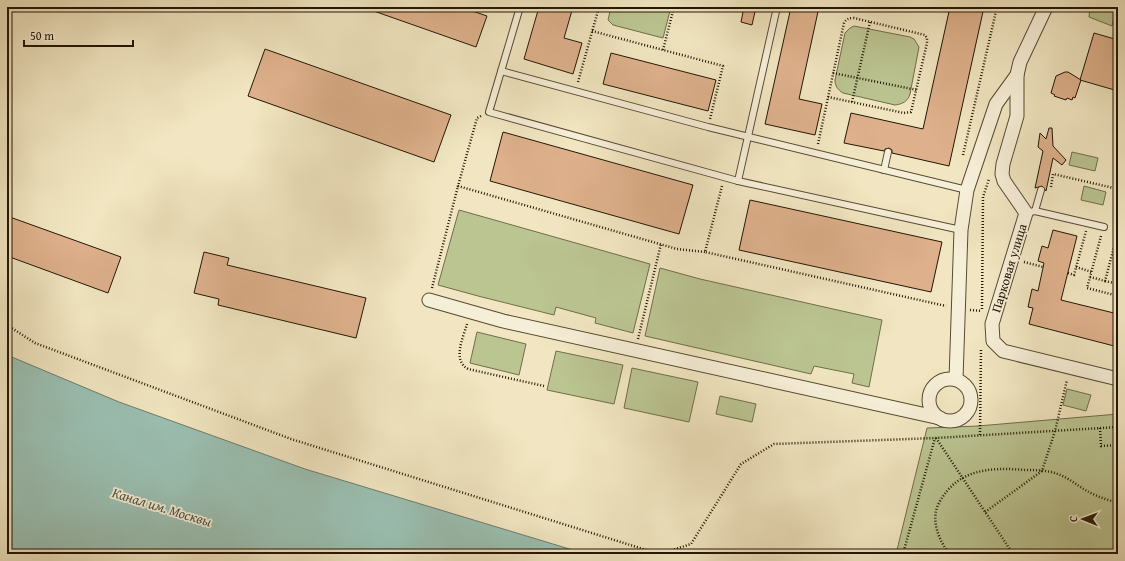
<svg xmlns="http://www.w3.org/2000/svg" width="1125" height="561" font-family="'Gentium Book Plus',serif">
<style>
.green{fill:#bbc592;stroke:#6e6e4b}
.water{fill:#9bc0b3;stroke:#6b7c6d}
.building{fill:#deb18c;stroke:#221604}
.lines{fill:none;stroke-linecap:round;stroke-linejoin:round}
.lane-casing{stroke:#564a33;stroke-width:8}
.street-casing{stroke:#564a33;stroke-width:15}
.path{stroke:#221604;stroke-width:2.5;stroke-dasharray:1 2;stroke-linecap:butt}
.lane{stroke:#f6efd7;stroke-width:6}
.street{stroke:#f6efd7;stroke-width:13}
.labels{text-anchor:middle;dominant-baseline:central;stroke-width:3.5;stroke-linejoin:round;paint-order:stroke}
.street-label{font-size:13px;fill:#221604;stroke:#f6efd7}
.water-label{font-size:14px;font-style:italic;fill:#4c5241;stroke:#f6efd7}
</style>
<rect width="100%" height="100%" fill="#f1e6c1"/>
<filter id="stains"><feTurbulence type="fractalNoise" baseFrequency=".005" numOctaves="4"/><feColorMatrix values="0 0 0 0 .2 0 0 0 0 .09 0 0 0 0 .02 0 0 0 .5 -.17"/></filter>
<radialGradient id="worn" r=".72"><stop offset=".6" stop-color="#630" stop-opacity="0"/><stop offset="1" stop-color="#630" stop-opacity=".3"/></radialGradient>
<g class="green">
<path d="M 611,7 L 671,7 L 663,38 L 613,25 L 608,20 Z"/>
<path d="M 1090,7 L 1116,7 L 1112,26 L 1089,17 Z"/>
<path d="M 854,26 L 910,37 L 914,39 L 919,47 L 910,94 C 908,101 903,104 895,105 L 843,93 C 838,90 835,86 835,80 L 845,33 L 850,28 Z"/>
<path d="M 1072,152 L 1098,158 L 1095,171 L 1069,165 Z"/>
<path d="M 1084,186 L 1106,192 L 1103,205 L 1081,200 Z"/>
<path d="M 459,210 L 650,264 L 633,333 L 595,323 L 596,318 L 556,307 L 554,315 L 478,296 L 438,285 Z"/>
<path d="M 660,268 L 700,279 L 882,320 L 869,387 L 852,383 L 854,374 L 814,366 L 811,374 L 645,336 Z"/>
<path d="M 477,332 L 526,344 L 519,375 L 470,363 Z"/>
<path d="M 556,351 L 623,365 L 614,404 L 547,390 Z"/>
<path d="M 632,368 L 698,382 L 689,422 L 624,408 Z"/>
<path d="M 1067,389 L 1091,395 L 1086,411 L 1063,405 Z"/>
<path d="M 720,396 L 756,404 L 752,422 L 716,414 Z"/>
<path d="M 1118,414 L 1118,554 L 896,554 L 927,428 L 978,426 Z"/>
</g>
<path class="water" d="M 7,355 L 119,402 L 305,469 L 586,554 L 7,554 Z"/>
<g class="building">
<path d="M 368,7 L 461,7 L 487,16 L 476,47 L 368,9 Z"/>
<path d="M 539,7 L 573,7 L 564,38 L 582,43 L 573,74 L 524,59 Z"/>
<path d="M 744,7 L 756,7 L 752,25 L 741,22 Z"/>
<path d="M 791,7 L 819,7 L 799,99 L 822,104 L 815,135 L 765,124 Z"/>
<path d="M 950,7 L 984,7 L 949,166 L 892,153 L 892,150 L 889,148 L 885,149 L 884,151 L 844,143 L 851,113 L 923,129 Z"/>
<path d="M 1094,33 L 1118,40 L 1118,91 L 1080,80 Z"/>
<path d="M 265,49 L 451,115 L 434,162 L 248,96 Z"/>
<path d="M 611,53 L 716,80 L 708,111 L 603,84 Z"/>
<path d="M 1065,72 L 1068,72 L 1081,80 L 1075,98 L 1073,97 L 1072,100 L 1067,98 L 1066,100 L 1054,96 L 1055,95 L 1051,93 L 1056,76 Z"/>
<path d="M 1049,128 L 1052,128 L 1053,146 L 1066,160 L 1062,165 L 1053,158 L 1046,191 L 1042,186 L 1035,188 L 1043,151 L 1038,147 L 1040,133 L 1046,139 Z"/>
<path d="M 503,132 L 693,185 L 679,234 L 490,181 Z"/>
<path d="M 750,200 L 942,242 L 931,292 L 739,250 Z"/>
<path d="M 7,216 L 121,257 L 108,293 L 7,256 Z"/>
<path d="M 1053,230 L 1077,236 L 1061,300 L 1118,314 L 1118,347 L 1029,324 L 1033,308 L 1028,307 L 1032,289 L 1038,291 L 1044,263 L 1038,261 L 1042,246 L 1048,248 Z"/>
<path d="M 204,252 L 229,258 L 227,265 L 366,298 L 356,338 L 218,305 L 219,299 L 194,293 Z"/>
</g>
<g class="lines">
<defs>
<g id="lane">
<path d="M 520,7 L 489,112 L 738,181"/>
<path d="M 777,7 L 738,181 L 961,230"/>
<path d="M 501,71 L 708,127 L 967,190"/>
<path d="M 884,170 L 888,152"/>
<path d="M 1035,211 L 1041,190"/>
<path d="M 1026,213 L 1035,211 L 1104,227"/>
</g>
<g id="street">
<path d="M 1046,7 L 1020,62 L 1017,75 L 1017,116 L 1003,164 L 1002,174 L 1004,181 L 1026,213 L 992,324 L 993,341 L 1003,351 L 1118,379"/>
<path d="M 429,300 L 503,321 L 940,418"/>
<path d="M 956,379 L 961,230 L 967,190 L 996,104 L 1017,75"/>
<circle cx="950" cy="400" r="21"/>
</g>
</defs>
<use href="#lane" class="lane-casing"/>
<use href="#street" class="street-casing"/>
<g class="path">
<path d="M 592,31 L 723,66 L 710,119"/>
<path d="M 663,50 L 674,7"/>
<path d="M 833,73 L 917,90"/>
<path d="M 578,82 L 599,7"/>
<path d="M 852,102 L 870,22"/>
<path d="M 481,116 L 477,118 L 458,186 L 677,249 L 705,252"/>
<path d="M 818,144 L 844,23 C 846,19 849,18 854,18 L 925,35 L 927,38 L 927,43 L 911,112 L 904,113 L 828,97"/>
<path d="M 963,155 L 997,7"/>
<path d="M 722,186 L 705,252 L 946,306"/>
<path d="M 1051,187 L 1053,174 L 1118,189"/>
<path d="M 1101,236 L 1087,288 L 1118,296"/>
<path d="M 1024,262 L 1043,267"/>
<path d="M 1076,267 L 1092,272"/>
<path d="M 1068,273 L 1074,275 L 1086,231"/>
<path d="M 1090,277 L 1105,281 L 1118,232"/>
<path d="M 1105,281 L 1118,284"/>
<path d="M 432,288 L 458,186"/>
<path d="M 982,309 L 983,197 L 989,179"/>
<path d="M 970,310 L 982,311"/>
<path d="M 467,324 C 463,338 452,360 468,369 L 544,386"/>
<path d="M 7,325 L 35,343 L 291,439 L 659,554"/>
<path d="M 638,339 L 661,244"/>
<path d="M 1100,428 L 1101,446 L 1118,445"/>
<path d="M 980,435 L 981,348"/>
<path d="M 936,438 L 1013,554"/>
<path d="M 985,512 L 1042,471 L 1055,431 L 1067,380"/>
<path d="M 660,554 L 691,544 L 741,464 L 774,444 L 936,438 L 1118,427"/>
<path d="M 903,554 L 935,438"/>
<path d="M 950,554 C 939,542 930,519 939,503 C 957,469 990,467 1024,470 C 1035,470 1047,470 1058,474 C 1069,478 1079,487 1089,492 C 1098,497 1108,500 1118,503"/>
</g>
<use href="#lane" class="lane"/>
<use href="#street" class="street"/>
</g>
<g class="labels">
<g class="street-label">
<text transform="translate(1009 268) rotate(-73)">Парковая улица</text>
</g>
<g class="water-label">
<text transform="translate(162 507) rotate(17)">Канал им. Москвы</text>
</g>
</g>
<rect width="1125" height="561" fill="none" stroke="#f1e6c1" stroke-width="24"/>
<rect x="8" y="8" width="1109" height="545" fill="none" stroke="#221604" stroke-width="2"/>
<rect x="12" y="12" width="1101" height="537" fill="none" stroke="#221604"/>
<g transform="translate(1083 519) rotate(271)" stroke="#f6efd7" stroke-width="3" paint-order="stroke">
<path d="M0-3L7 15L0 10L-7 15Z" fill="#221604"/>
<text y="-6" font-size="11" font-weight="bold" text-anchor="middle" fill="#221604">С</text>
</g>
<path d="M24 40v6h109v-6" fill="none" stroke="#221604" stroke-width="2"/>
<text x="30" y="40" font-size="12" fill="#221604" stroke="#f6efd7" stroke-width="3" paint-order="stroke">50 m</text>
<rect width="100%" height="100%" filter="url(#stains)"/>
<rect width="100%" height="100%" fill="url(#worn)"/>
</svg>
